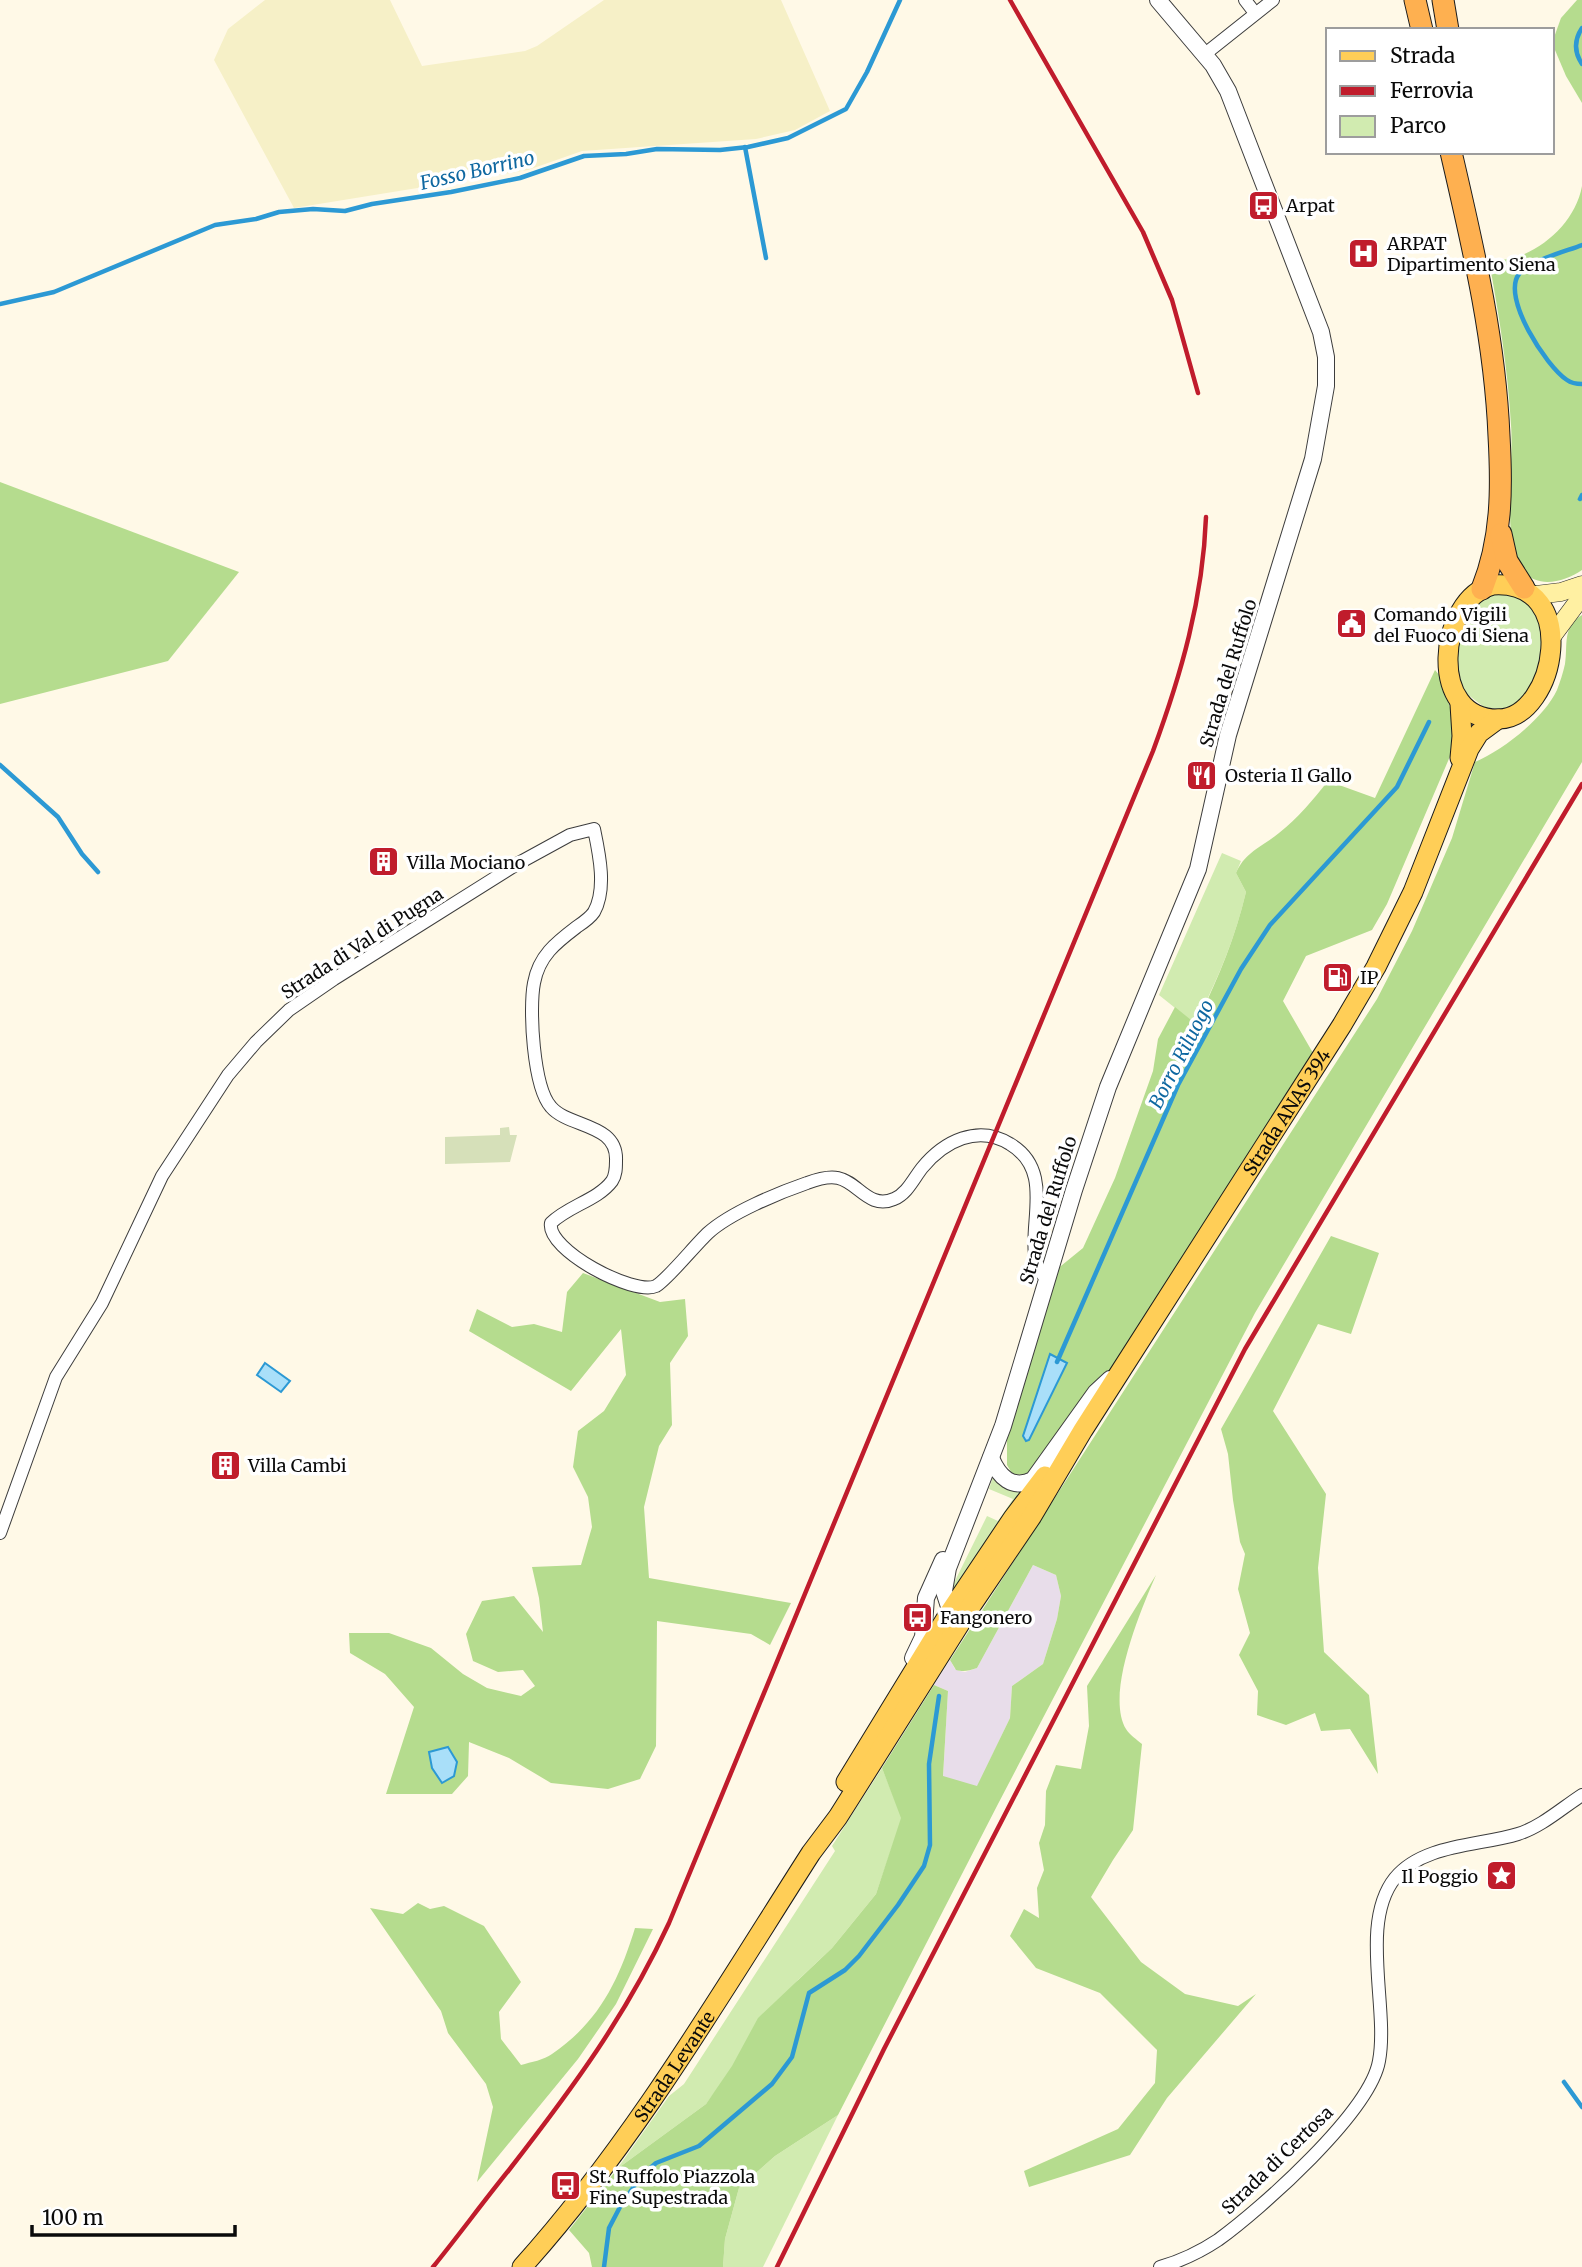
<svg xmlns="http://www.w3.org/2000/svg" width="1582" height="2267" font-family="Merriweather,serif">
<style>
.industrial{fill:#e8ddea}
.farmland{fill:#f6f0c7}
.green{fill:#d1ebb0}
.forest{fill:#b5dc8e}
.cemetery{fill:#d6e0b9}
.water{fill:#a9dff9;stroke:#2c99d4;stroke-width:2}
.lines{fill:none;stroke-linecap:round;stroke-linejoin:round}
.stream{stroke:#2c99d4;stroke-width:4.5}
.minor-casing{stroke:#3d3d3d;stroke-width:14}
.tertiary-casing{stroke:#3d3d3d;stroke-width:18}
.secondary-casing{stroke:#2c2c2c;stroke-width:19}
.primary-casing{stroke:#1b1b1b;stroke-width:21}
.trunk-casing{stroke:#1b1b1b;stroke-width:23}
.minor{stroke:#fff;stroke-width:12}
.tertiary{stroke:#fff;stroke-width:16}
.secondary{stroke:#fff0a2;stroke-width:18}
.primary{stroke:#ffce57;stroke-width:19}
.trunk{stroke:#feb050;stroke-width:21}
.rail{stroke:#c01c2c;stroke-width:4.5}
.labels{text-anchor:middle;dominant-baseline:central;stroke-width:7;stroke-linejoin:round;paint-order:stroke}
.poi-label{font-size:18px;fill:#0a0a0a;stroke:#fff;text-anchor:start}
.street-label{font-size:18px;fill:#0a0a0a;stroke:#fff}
.water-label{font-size:19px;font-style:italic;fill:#0f68a1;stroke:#fff}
</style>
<rect width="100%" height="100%" fill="#fff9e7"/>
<path class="industrial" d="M 1033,1565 L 1056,1575 L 1061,1596 L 1057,1619 L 1043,1664 L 1012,1686 L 1010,1718 L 977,1787 L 943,1777 L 948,1691 L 934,1685 L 950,1660 L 955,1669 L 960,1671 L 965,1672 L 977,1668 Z"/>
<path class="farmland" d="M 265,0 L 390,0 L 422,66 L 525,51 L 537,46 L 604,0 L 781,0 L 830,111 L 795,130 L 756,139 L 582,151 L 528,170 L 294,208 L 214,60 L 228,29 Z"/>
<g class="green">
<path d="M 1500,593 L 1532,602 L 1544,633 L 1535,682 L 1515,706 L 1504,710 L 1484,707 L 1463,691 L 1459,681 L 1457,648 L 1467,618 L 1479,600 Z"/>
<path d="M 1222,853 L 1241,861 L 1236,873 L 1246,892 C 1235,939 1217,981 1195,1024 L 1159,995 Z"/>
<path d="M 993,1477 L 1003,1487 L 1025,1493 L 955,1600 L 952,1587 L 987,1516 L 998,1521 L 1013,1499 L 989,1489 Z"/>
<path d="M 882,1768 L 902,1818 L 876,1894 L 832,1948 L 798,1980 L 706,2104 L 617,2169 L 669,2096 L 684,2084 L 835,1851 L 832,1846 Z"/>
<path d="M 838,2115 L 763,2267 L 723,2267 L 725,2239 L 739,2188 L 775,2156 Z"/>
</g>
<g class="forest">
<path d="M 1577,0 L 1582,0 L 1582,103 L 1566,76 L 1552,43 L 1561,18 Z"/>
<path d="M 1582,186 L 1582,570 C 1562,584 1530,590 1518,563 C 1503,529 1514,463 1511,425 C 1508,370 1499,315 1489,261 C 1498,260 1508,260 1517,257 C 1548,246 1576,219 1582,186 Z"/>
<path d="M 0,482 L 239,572 L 168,661 L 0,704 Z"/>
<path d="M 1582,615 L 1582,762 L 1255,1313 L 998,1804 L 838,2115 L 775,2156 L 739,2188 L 725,2239 L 723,2267 L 592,2267 L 589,2253 L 569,2230 L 617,2169 L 706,2104 L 732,2066 L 758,2018 L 832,1948 L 876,1894 L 901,1818 L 882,1768 L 934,1685 L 948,1691 L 943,1776 L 977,1786 L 1010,1718 L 1012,1686 L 1043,1664 L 1057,1619 L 1061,1596 L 1056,1575 L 1033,1565 L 977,1668 C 968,1671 964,1672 956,1670 L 950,1660 L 1377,999 L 1412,931 L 1452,838 L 1475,762 C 1503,750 1544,718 1557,690 C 1560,682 1563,673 1565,664 C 1568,644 1562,627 1582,615 Z"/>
<path d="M 1435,670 L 1440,676 L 1456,726 L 1451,754 L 1387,904 L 1372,930 L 1306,956 L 1283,1001 L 1313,1053 L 1114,1367 L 1028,1474 L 1013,1475 L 1007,1465 L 1007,1439 L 1056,1270 L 1083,1248 L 1115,1178 L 1153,1071 L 1158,1039 L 1175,1007 L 1196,1024 C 1217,981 1235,939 1246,892 L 1236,873 C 1245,852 1262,847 1279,833 C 1298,818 1313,800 1328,781 L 1375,798 Z"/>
<path d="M 1331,1236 L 1379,1253 L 1351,1334 L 1318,1324 L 1273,1411 L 1326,1494 L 1318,1568 L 1324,1652 L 1369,1695 L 1378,1774 L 1350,1729 L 1321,1731 L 1315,1713 L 1286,1725 L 1257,1715 L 1258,1691 L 1239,1655 L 1250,1633 L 1238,1589 L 1245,1554 L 1240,1542 L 1233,1500 L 1228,1454 L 1221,1429 Z"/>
<path d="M 583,1273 L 660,1302 L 685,1299 L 688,1336 L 670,1363 L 672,1425 L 659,1446 L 644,1507 L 649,1578 L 791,1603 L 770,1645 L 751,1634 L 657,1621 L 656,1746 L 640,1779 L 608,1789 L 551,1783 L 509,1758 L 469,1742 L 468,1776 L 452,1794 L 386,1794 L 414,1707 L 385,1674 L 350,1653 L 349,1633 L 389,1633 L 431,1648 L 463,1674 L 487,1688 L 521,1696 L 535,1686 L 523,1670 L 498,1672 L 473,1661 L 466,1634 L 482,1601 L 514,1596 L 543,1632 L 539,1598 L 532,1567 L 581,1565 L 592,1527 L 588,1497 L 573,1467 L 578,1431 L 604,1411 L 626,1375 L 621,1329 L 571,1391 L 469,1331 L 477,1309 L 512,1327 L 534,1324 L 562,1332 L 567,1292 Z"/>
<path d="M 1156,1575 C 1141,1610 1105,1694 1126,1729 C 1129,1734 1137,1740 1142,1744 L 1133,1830 L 1113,1860 L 1091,1897 L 1141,1962 L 1185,1994 L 1238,2006 L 1256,1994 L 1167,2098 L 1130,2155 L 1029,2187 L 1024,2171 L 1118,2129 L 1155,2083 L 1157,2050 L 1100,1993 L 1036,1968 L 1010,1936 L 1024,1909 L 1039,1918 L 1037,1888 L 1044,1870 L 1039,1843 L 1045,1825 L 1046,1791 L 1056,1765 L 1081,1769 L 1089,1726 L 1087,1686 Z"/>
<path d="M 418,1903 L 430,1909 L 444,1906 L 484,1926 L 521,1982 L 499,2012 L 501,2039 L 521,2065 C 531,2062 544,2060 552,2054 C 599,2022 619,1980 635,1928 L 653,1929 L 616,2004 L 578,2059 L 477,2182 L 493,2107 L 486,2084 L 448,2033 L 441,2011 L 370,1908 L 403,1914 Z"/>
</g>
<path class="cemetery" d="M 509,1127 L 510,1135 L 517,1135 L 510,1162 L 445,1164 L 445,1137 L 500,1135 L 500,1128 Z"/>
<g class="water">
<path d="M 1050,1354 L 1067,1363 L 1029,1440 L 1026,1441 L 1023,1436 Z"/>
<path d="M 265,1363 L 290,1381 L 281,1392 L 257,1375 Z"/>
<path d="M 448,1747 L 457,1762 L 454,1776 L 442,1783 L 432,1768 L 429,1752 Z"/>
</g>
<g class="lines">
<g class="stream">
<path d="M 1582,28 C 1574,40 1574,52 1582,64"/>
<path d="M 745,147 L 766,258"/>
<path d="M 1582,245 C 1567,251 1528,261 1519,274 C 1501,297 1546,366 1567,380 C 1571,383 1577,384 1582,384"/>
<path d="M 0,304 L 54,292 L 215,225 L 256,219 L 279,212 L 313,209 L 345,211 L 372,204 L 451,192 L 520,178 L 584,156 L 626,154 L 657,149 L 720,150 L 748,147 L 788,138 L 846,109 L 867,72 L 900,0"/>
<path d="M 1580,499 L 1582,495"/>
<path d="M 0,765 L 58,817 L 82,854 L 98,872"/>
<path d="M 1057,1362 L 1178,1085 L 1241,969 L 1270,925 L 1397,787 L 1429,722"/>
<path d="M 1564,2082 L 1582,2107"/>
<path d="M 604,2267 L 609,2228 L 620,2207 L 641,2176 L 656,2163 L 699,2146 L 772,2084 L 792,2057 L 809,1993 L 845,1970 L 859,1956 L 898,1905 L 924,1866 L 930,1845 L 929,1764 L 939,1696"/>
</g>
<defs>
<g id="minor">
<path d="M 1245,0 L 1255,13"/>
<path d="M 1205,54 L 1273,0"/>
<path d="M 0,1533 L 56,1377 L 102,1303 L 162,1176 L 228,1075 L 256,1042 L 289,1010 L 334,979 L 517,864 L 570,835 L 594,829 C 599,853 607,889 594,912 C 590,918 584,922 578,926 C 557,942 539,955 534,983 C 529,1008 533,1087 551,1107 C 569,1128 618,1123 616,1161 C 616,1168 616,1175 612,1181 C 598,1200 568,1206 551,1223 C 546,1250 634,1296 656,1286 C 667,1280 696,1244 708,1233 C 730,1213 778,1193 807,1183 C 815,1180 829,1176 838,1178 C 858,1182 869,1210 894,1199 C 907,1194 914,1178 922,1168 C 944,1141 978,1124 1010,1144 C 1064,1176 1014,1246 1046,1279"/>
<path d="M 1160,2267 C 1181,2261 1200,2252 1218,2240 C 1261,2209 1370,2112 1379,2061 C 1389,2008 1359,1923 1395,1878 C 1423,1844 1479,1846 1518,1834 C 1541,1827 1562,1808 1582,1795"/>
</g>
<g id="tertiary">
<path d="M 991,1458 C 999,1477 1012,1490 1033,1480 L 1096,1392 L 1110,1379"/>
<path d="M 953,1619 L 944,1591 L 948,1568 L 1003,1426 L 1074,1190 L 1108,1087 L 1198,869 L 1228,735 L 1313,459 L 1326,386 L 1326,357 L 1321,332 L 1228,91 L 1213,65 L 1158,0"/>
<path d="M 913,1658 L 923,1637 L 926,1598 L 943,1560"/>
</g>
<g id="secondary">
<path d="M 1536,595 L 1561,592 L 1582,585"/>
<path d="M 1553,635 L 1582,596"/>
</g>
<g id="primary">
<path d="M 1493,585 C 1582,579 1556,718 1499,719 C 1426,721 1438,598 1493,585 Z"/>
<path d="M 1460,758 L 1462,736 L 1460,704"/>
<path d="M 846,1782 L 950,1612 L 1013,1518 L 1045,1476"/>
<path id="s1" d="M 522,2267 C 633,2144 722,1992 811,1853 L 838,1817 L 973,1603 L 1032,1516 L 1083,1430 L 1342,1025 L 1376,967 L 1413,892 L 1469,749 L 1479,733 L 1498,719"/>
</g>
<g id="trunk">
<path d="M 1415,0 L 1422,30"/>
<path d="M 1443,0 L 1448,30"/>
<path d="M 1451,152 C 1473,247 1495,339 1499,436 C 1502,489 1502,539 1482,589"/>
<path d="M 1501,534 L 1507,561 L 1524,588"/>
</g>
</defs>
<use href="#minor" class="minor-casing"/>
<use href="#tertiary" class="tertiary-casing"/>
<use href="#secondary" class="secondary-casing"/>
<use href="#primary" class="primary-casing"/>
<use href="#trunk" class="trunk-casing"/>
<use href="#minor" class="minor"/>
<use href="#tertiary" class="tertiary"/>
<use href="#secondary" class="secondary"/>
<use href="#primary" class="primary"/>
<use href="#trunk" class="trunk"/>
<g class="rail">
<path d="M 1010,0 L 1143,232 L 1172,300 L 1198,393"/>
<path d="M 433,2267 C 459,2235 483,2202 509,2170 C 572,2089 626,2016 669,1923 L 1153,751 C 1181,675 1203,599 1206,517"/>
<path d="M 777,2267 L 884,2049 L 1245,1349 L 1582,784"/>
</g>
</g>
<defs>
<symbol id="bus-square" viewBox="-11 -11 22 22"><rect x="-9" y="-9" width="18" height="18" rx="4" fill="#c01c2c" stroke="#fff"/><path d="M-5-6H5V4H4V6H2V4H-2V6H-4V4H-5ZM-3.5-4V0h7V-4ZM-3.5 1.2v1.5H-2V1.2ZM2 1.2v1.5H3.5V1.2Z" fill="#fff"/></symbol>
<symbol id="hospital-square" viewBox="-11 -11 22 22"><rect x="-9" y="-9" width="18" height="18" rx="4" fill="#c01c2c" stroke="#fff"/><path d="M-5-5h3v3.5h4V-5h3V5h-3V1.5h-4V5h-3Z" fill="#fff"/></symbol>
<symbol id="civic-square" viewBox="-11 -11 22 22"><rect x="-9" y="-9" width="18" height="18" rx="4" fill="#c01c2c" stroke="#fff"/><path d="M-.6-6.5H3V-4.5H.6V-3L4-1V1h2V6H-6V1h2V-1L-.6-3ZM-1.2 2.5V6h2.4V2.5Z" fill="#fff"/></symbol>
<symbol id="restaurant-square" viewBox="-11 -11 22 22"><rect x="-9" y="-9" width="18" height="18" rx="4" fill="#c01c2c" stroke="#fff"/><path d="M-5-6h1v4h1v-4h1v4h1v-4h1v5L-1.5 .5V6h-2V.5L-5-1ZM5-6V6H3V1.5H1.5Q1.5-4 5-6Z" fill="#fff"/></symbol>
<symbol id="building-square" viewBox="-11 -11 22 22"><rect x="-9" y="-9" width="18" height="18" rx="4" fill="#c01c2c" stroke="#fff"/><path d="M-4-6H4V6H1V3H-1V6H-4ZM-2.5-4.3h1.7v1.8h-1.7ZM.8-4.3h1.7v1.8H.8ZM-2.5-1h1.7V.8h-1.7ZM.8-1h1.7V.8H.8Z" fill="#fff"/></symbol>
<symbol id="fuel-square" viewBox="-11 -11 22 22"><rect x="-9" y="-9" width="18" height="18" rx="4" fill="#c01c2c" stroke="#fff"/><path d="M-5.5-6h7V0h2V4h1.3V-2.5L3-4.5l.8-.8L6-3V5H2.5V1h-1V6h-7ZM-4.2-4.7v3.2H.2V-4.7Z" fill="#fff"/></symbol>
<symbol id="sight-square" viewBox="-11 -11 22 22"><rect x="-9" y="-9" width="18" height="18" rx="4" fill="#c01c2c" stroke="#fff"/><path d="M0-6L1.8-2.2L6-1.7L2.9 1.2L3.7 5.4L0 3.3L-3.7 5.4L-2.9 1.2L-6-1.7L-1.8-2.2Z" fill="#fff"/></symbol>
</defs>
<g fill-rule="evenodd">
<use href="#bus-square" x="1246" y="188" width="35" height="35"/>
<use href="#hospital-square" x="1346" y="236" width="35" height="35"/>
<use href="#civic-square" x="1334" y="606" width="35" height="35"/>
<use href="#restaurant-square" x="1184" y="758" width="35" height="35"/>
<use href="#building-square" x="366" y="844" width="35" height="35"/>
<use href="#fuel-square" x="1320" y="960" width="35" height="35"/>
<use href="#building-square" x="208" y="1448" width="35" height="35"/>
<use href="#bus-square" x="900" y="1600" width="35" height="35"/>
<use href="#sight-square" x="1484" y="1858" width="35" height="35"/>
<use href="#bus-square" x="548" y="2168" width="35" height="35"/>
</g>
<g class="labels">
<g class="poi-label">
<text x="1286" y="205">Arpat</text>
<text x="1387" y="243">ARPAT<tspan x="1387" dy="21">Dipartimento Siena</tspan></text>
<text x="1374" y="614">Comando Vigili<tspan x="1374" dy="21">del Fuoco di Siena</tspan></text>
<text x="1225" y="775">Osteria Il Gallo</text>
<text x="407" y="862">Villa Mociano</text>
<text x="1360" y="977">IP</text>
<text x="248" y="1465">Villa Cambi</text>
<text x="940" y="1617">Fangonero</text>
<text x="1478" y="1876" text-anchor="end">Il Poggio</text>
<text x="589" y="2176">St. Ruffolo Piazzola<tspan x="589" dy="21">Fine Supestrada</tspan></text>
</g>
<g class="street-label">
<text transform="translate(1228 673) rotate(-73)">Strada del Ruffolo</text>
<text transform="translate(362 943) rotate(-33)">Strada di Val di Pugna</text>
<text stroke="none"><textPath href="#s1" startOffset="1386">Strada ANAS 394</textPath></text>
<text transform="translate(1048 1210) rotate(-73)">Strada del Ruffolo</text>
<text stroke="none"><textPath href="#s1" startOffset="252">Strada Levante</textPath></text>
<text transform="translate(1277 2160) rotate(-44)">Strada di Certosa</text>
</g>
<g class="water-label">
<text transform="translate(477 170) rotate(-13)">Fosso Borrino</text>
<text transform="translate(1181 1054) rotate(-63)">Borro Riluogo</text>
</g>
</g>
<rect x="1326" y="28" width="228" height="126" fill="#ffffff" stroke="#9d9d9d" stroke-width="2"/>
<rect x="1340" y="51" width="35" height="10" fill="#ffce57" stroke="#9d9d9d" stroke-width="2"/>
<text x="1390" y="63" font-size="21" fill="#0a0a0a">Strada</text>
<rect x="1340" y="86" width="35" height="10" fill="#c01c2c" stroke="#9d9d9d" stroke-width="2"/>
<text x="1390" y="98" font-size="21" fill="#0a0a0a">Ferrovia</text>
<rect x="1340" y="116" width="35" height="21" fill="#d1ebb0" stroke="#9d9d9d" stroke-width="2"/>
<text x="1390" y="133" font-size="21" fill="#0a0a0a">Parco</text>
<path d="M32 2225v10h203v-10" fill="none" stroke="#0a0a0a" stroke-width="3.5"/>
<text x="42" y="2225" font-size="21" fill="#0a0a0a" stroke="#ffffff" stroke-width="5" paint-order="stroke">100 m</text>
</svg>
